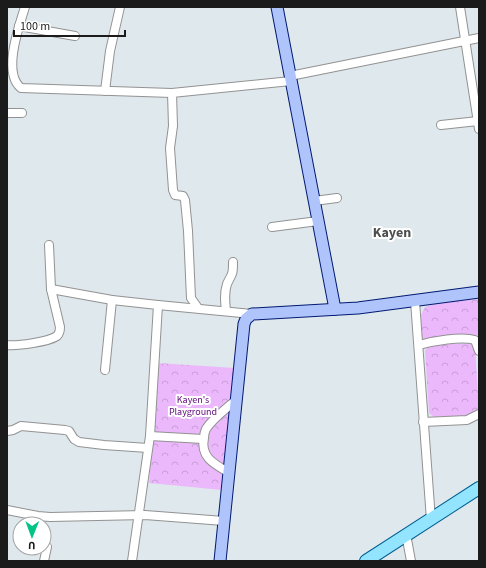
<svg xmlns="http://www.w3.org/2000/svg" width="486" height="568" font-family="'Source Sans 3',sans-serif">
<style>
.park{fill:url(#park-crowns)}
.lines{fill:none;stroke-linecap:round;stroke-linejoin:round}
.street-casing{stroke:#929292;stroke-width:10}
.secondary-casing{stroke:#011a72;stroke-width:13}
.primary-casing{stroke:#005f91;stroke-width:14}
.street{stroke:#fff;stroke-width:8}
.secondary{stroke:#afc4fb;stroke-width:11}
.primary{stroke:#93e4fe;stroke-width:12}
.labels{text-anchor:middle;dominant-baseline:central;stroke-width:4;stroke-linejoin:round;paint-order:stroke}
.park-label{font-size:10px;fill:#5e087a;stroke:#fff}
.district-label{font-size:14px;font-weight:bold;fill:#4e4e4e;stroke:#fff}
</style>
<defs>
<pattern id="park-crowns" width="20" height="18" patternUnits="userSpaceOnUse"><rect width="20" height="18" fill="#ebb9fb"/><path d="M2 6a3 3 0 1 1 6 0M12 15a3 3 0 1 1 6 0" fill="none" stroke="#c99ed7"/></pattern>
</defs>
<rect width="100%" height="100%" fill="#dfe8ed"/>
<g class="park">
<path d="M 479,299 L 479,335 L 430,340 L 423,339 L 421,337 L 420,317 L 425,307 C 441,301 461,301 479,299 Z"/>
<path d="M 470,343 L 475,347 L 479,411 L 474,416 L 435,418 L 429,413 L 425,351 L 429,345 Z"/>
<path d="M 158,363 L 235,368 L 222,490 L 149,483 Z"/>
</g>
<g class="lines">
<defs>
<g id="street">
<path d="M 25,7 C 19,26 2,73 21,88 L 172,93"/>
<path d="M 460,7 L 479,129"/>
<path d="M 19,26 L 75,36"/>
<path d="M 290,76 L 479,38"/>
<path d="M 105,91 L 110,51 L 120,7"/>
<path d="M 7,113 L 22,113"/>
<path d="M 441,125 L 478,121"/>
<path d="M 314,201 L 337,198"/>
<path d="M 272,227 L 318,221"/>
<path d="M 51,289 L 112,300 L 158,305"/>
<path d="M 415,301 L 431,520"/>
<path d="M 198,308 L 191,298 L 188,231 L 185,200 L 183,196 L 175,195 L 173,190 L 170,148 L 173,126 L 172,93 L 291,81"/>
<path d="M 226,311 C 225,302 224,293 227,284 C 232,273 233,276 233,262"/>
<path d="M 7,345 C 18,346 48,342 57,336 C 60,333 60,330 60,327 L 51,289 L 49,245"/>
<path d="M 419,345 C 433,341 461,336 475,340 L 479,351"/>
<path d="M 105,370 L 112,300"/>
<path d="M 423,422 L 467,420 L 479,414"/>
<path d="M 7,431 L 13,430 L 21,426 L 65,430 L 69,431 L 74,439 L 79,442 L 104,445 L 148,448"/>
<path d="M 150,436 L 203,439"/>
<path d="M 228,472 C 214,464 200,457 204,438 C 204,435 205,431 206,429 C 213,418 226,409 236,400"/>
<path d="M 7,510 L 38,516 L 50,517 L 145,515 L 224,521"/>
<path d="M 406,534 L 411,561"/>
<path d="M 44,561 L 47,547"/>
<path d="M 132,561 L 150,436 L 158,305 L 252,314"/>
</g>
<g id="secondary">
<path d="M 277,7 L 335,309"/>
<path d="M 220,561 L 244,324 L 246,319 L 252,314 L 358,308 L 479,292"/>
</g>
<path id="primary" d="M 366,561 L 479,488"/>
</defs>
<use href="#street" class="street-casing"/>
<use href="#secondary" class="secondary-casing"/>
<use href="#primary" class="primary-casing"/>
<use href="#street" class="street"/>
<use href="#secondary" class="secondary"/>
<use href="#primary" class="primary"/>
</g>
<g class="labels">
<g class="park-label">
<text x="193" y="400">Kayen's<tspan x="193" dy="12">Playground</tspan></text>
</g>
<g class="district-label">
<text x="392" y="233">Kayen</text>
</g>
</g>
<rect width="486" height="568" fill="none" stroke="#1b1b1b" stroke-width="16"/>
<g transform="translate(32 536) rotate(181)"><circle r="19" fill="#ffffff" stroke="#a4a4a4"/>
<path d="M0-3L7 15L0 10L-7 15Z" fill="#00c586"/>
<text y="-6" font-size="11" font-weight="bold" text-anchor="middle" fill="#1b1b1b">U</text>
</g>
<path d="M14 30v6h111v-6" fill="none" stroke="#1b1b1b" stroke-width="2"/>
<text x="20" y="30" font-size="12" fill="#1b1b1b" stroke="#ffffff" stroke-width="3" paint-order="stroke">100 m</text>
</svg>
